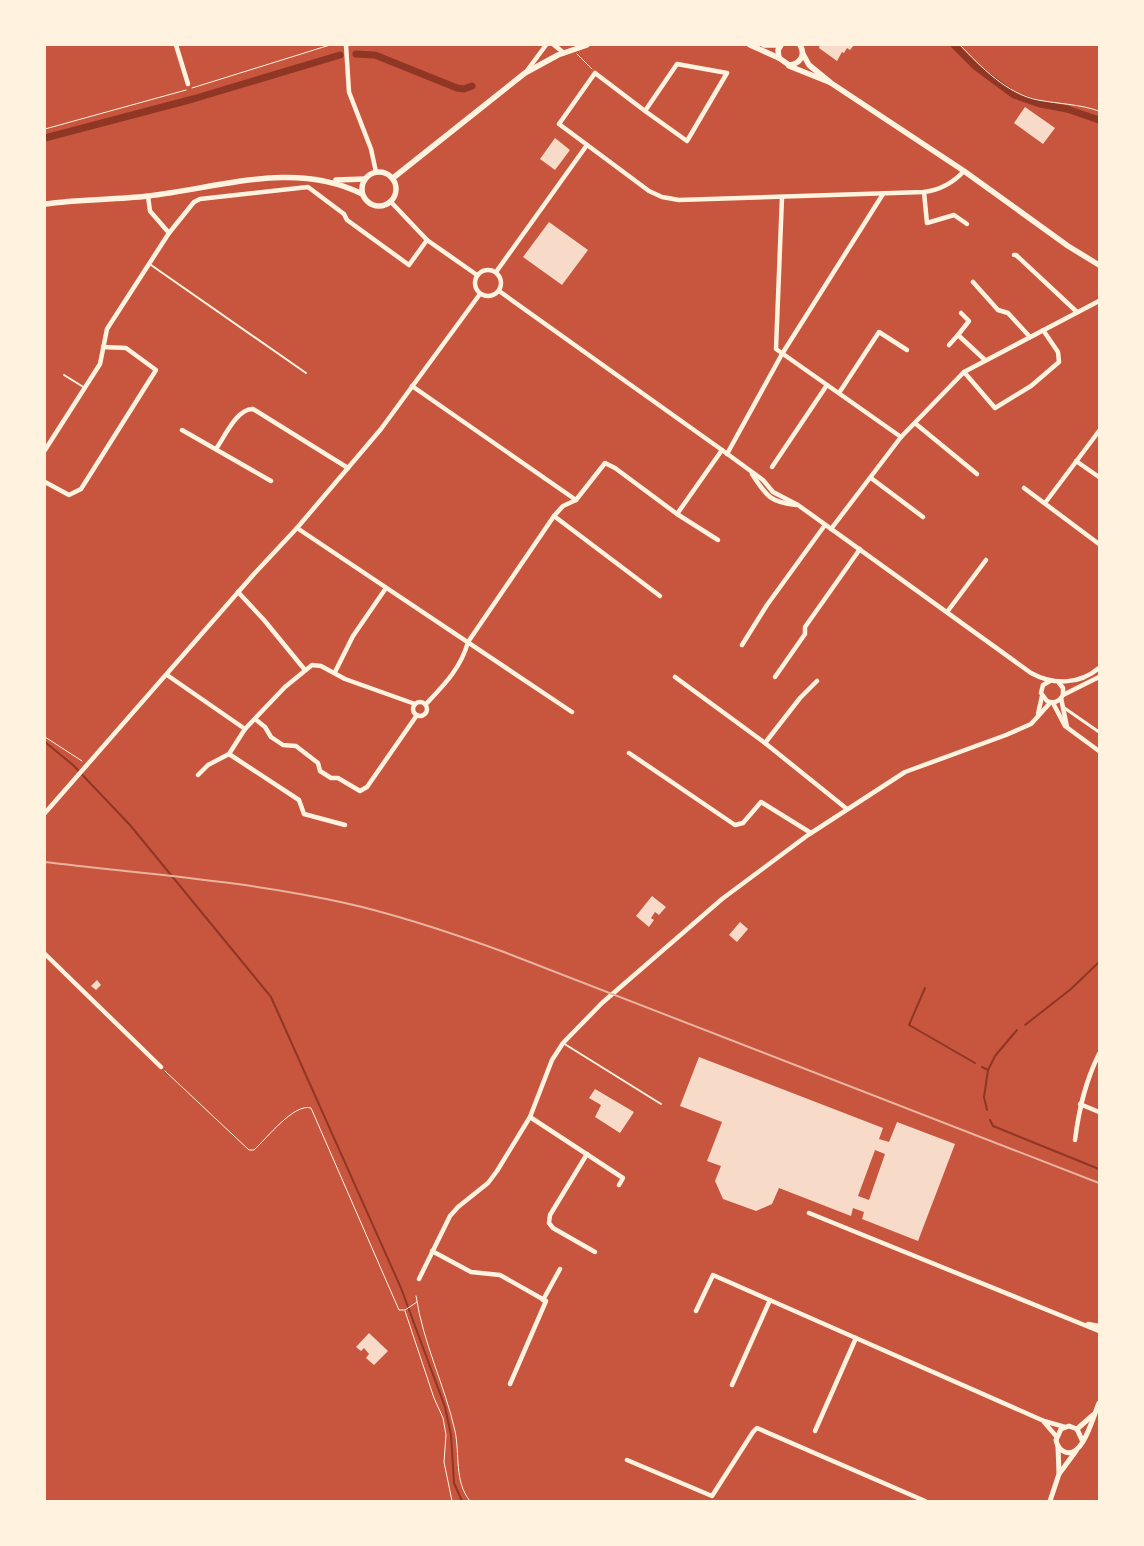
<svg xmlns="http://www.w3.org/2000/svg" width="1144" height="1546" font-family="Barlow,sans-serif">
<style>
.lines{fill:none;stroke-linecap:round;stroke-linejoin:round}
.stream{stroke:#8f3625;stroke-width:2}
.canal{stroke:#8f3625;stroke-width:7}
.building{fill:#f7dbc8;fill-rule:evenodd}
.path{stroke:#fff3e0;stroke-width:1}
.service{stroke:#fff3e0;stroke-width:2}
.pedestrian{stroke:#fff3e0;stroke-width:3}
.minor{stroke:#fff3e0;stroke-width:4.5}
.tertiary{stroke:#fff3e0;stroke-width:5}
.secondary{stroke:#fff3e0;stroke-width:5.5}
.rail{stroke:#e9b49f;stroke-width:2}
</style>
<rect width="100%" height="100%" fill="#c8553d"/>
<g class="lines">
<g class="stream">
<path d="M 45,742 L 73,765 L 130,825 L 271,997 L 401,1288 L 445,1407 L 451,1435 L 454,1483 L 462,1501"/>
<path d="M 925,988 L 909,1025 L 975,1063"/>
<path d="M 1025,1025 L 1071,989 L 1099,962"/>
<path d="M 982,1067 L 988,1070 L 984,1097 L 987,1110"/>
<path d="M 988,1070 L 995,1056 L 1017,1030"/>
<path d="M 990,1120 L 993,1126 L 1099,1169"/>
</g>
<g class="canal">
<path d="M 954,45 L 976,67 L 1014,95 L 1040,104 L 1067,109 L 1099,120"/>
<path d="M 356,54 L 375,55 L 457,88 L 464,89 L 472,86"/>
<path d="M 45,138 L 193,99 L 340,55"/>
</g>
</g>
<g class="building">
<path d="M 820,45 L 854,45 L 850,50 L 847,48 L 844,53 L 842,52 L 837,61 L 819,48 Z"/>
<path d="M 1025,107 L 1055,128 L 1043,144 L 1014,123 Z"/>
<path d="M 555,138 L 570,150 L 555,170 L 540,159 Z"/>
<path d="M 549,222 L 588,250 L 562,285 L 523,257 Z"/>
<path d="M 652,896 L 666,907 L 659,915 L 655,912 L 651,918 L 654,920 L 649,927 L 636,916 Z"/>
<path d="M 740,922 L 748,929 L 737,942 L 729,935 Z"/>
<path d="M 97,980 L 101,985 L 96,990 L 91,986 Z"/>
<path d="M 699,1057 L 883,1128 L 879,1139 L 889,1142 L 897,1122 L 955,1144 L 918,1241 L 862,1219 L 864,1212 L 853,1208 L 851,1216 L 779,1188 L 772,1204 L 756,1211 L 723,1199 L 715,1181 L 721,1166 L 707,1161 L 722,1122 L 680,1106 ZM 875,1150 L 885,1154 L 869,1200 L 858,1196 Z"/>
<path d="M 595,1089 L 634,1112 L 620,1133 L 595,1117 L 601,1105 L 589,1098 Z"/>
<path d="M 369,1333 L 388,1351 L 374,1365 L 366,1358 L 369,1354 L 364,1348 L 361,1351 L 356,1347 Z"/>
</g>
<g class="lines">
<g class="path">
<path d="M 960,45 C 981,67 1007,94 1038,100 C 1059,104 1079,104 1099,111"/>
<path d="M 577,54 L 592,69"/>
<path d="M 192,88 L 330,45"/>
<path d="M 45,129 L 186,90"/>
<path d="M 45,737 L 82,761"/>
<path d="M 165,1071 L 249,1150 L 254,1150 C 267,1138 294,1103 311,1108 L 399,1310 L 405,1310 L 417,1302"/>
<path d="M 416,1296 C 423,1343 445,1386 455,1431 C 460,1454 454,1482 470,1501"/>
<path d="M 405,1311 L 434,1398 L 443,1418 L 446,1435 L 444,1462 L 452,1501"/>
</g>
<g class="service">
<path d="M 151,265 L 306,373"/>
<path d="M 64,375 L 85,388"/>
<path d="M 563,1043 L 661,1104"/>
</g>
<path class="pedestrian" d="M 1063,707 L 1099,732"/>
<g class="minor">
<path d="M 176,45 L 188,84"/>
<path d="M 346,45 L 349,92 L 371,149 L 376,172"/>
<path d="M 554,45 L 564,53"/>
<path d="M 526,72 L 546,45"/>
<path d="M 645,111 L 687,141 L 727,73 L 677,64 L 645,111 L 595,73 L 559,124 L 649,191 L 662,197 L 679,200 L 924,192 C 940,190 953,183 964,171"/>
<path d="M 924,192 L 927,223 L 954,215 L 967,224"/>
<path d="M 148,196 L 150,211 L 169,233 L 194,202 L 200,199 L 308,187 L 344,214 L 347,220 L 409,265 L 427,240"/>
<path d="M 782,197 L 776,349 L 901,437"/>
<path d="M 391,202 L 427,240 L 477,275"/>
<path d="M 1014,255 L 1016,255 L 1077,312"/>
<circle cx="488" cy="283" r="13"/>
<path d="M 496,272 L 587,145"/>
<path d="M 973,282 L 998,310 L 1008,313 L 1030,337"/>
<path d="M 499,291 L 722,450 L 763,480 L 773,492 L 798,505 L 1031,673 C 1053,685 1079,685 1099,668"/>
<path d="M 961,313 L 969,321 L 958,335 L 985,360"/>
<path d="M 949,345 L 958,335"/>
<path d="M 964,372 L 995,408 L 1031,386 L 1059,362 L 1058,352 L 1043,330"/>
<path d="M 412,386 L 576,500 L 605,463 L 615,468 L 677,514 L 722,450"/>
<path d="M 839,393 L 879,332 L 907,350"/>
<path d="M 916,424 L 977,474"/>
<path d="M 182,430 L 271,481"/>
<path d="M 216,449 C 224,438 237,408 253,409 L 348,468"/>
<path d="M 45,450 L 100,364 L 107,329 L 169,233"/>
<path d="M 727,454 L 782,354 L 883,194"/>
<path d="M 1076,461 L 1099,477"/>
<path d="M 772,467 L 827,385"/>
<path d="M 752,474 C 766,495 769,502 796,505"/>
<path d="M 871,478 L 923,517"/>
<path d="M 45,482 L 69,495 L 81,489 L 156,370 L 126,348 L 103,347"/>
<path d="M 1024,488 L 1099,544"/>
<path d="M 1045,503 L 1099,431"/>
<path d="M 677,514 L 718,540"/>
<path d="M 554,516 L 660,596"/>
<path d="M 297,528 L 572,712"/>
<path d="M 831,529 L 901,437 L 964,372 L 1099,301"/>
<path d="M 238,592 L 264,620 L 305,670"/>
<path d="M 947,612 L 986,560"/>
<path d="M 742,645 L 767,605 L 825,525"/>
<path d="M 335,672 L 353,636 L 386,588"/>
<path d="M 167,675 L 245,729 L 229,754 L 299,800 L 304,814 L 345,825"/>
<path d="M 675,677 L 765,743 L 847,809"/>
<path d="M 775,677 L 805,634 L 805,627 L 860,549"/>
<path d="M 1050,681 L 1043,685 L 1041,693 L 1047,701 C 1054,704 1059,702 1063,695 L 1099,677"/>
<path d="M 1059,683 L 1063,688 L 1063,695"/>
<path d="M 1061,698 L 1067,727"/>
<circle cx="420" cy="709" r="7"/>
<path d="M 1053,703 L 1065,726 L 1099,751"/>
<path d="M 426,704 C 444,685 461,668 468,642 L 554,516 L 563,506 L 576,500"/>
<path d="M 1038,714 L 1042,696"/>
<path d="M 255,719 L 265,727 L 271,737 L 283,745 L 296,746 L 318,763 L 320,771 L 331,778 L 338,778 L 360,791 L 367,787 L 417,715"/>
<path d="M 245,729 L 285,687 L 312,665 L 321,666 L 345,679 L 415,704"/>
<path d="M 765,743 L 800,698 L 817,681"/>
<path d="M 629,753 L 735,825 L 743,823 L 761,802 L 811,833"/>
<path d="M 198,775 L 208,765 L 229,754"/>
<path d="M 45,813 L 254,574 L 297,528 L 381,429 L 480,294"/>
<path d="M 45,954 L 161,1067"/>
<path d="M 1080,1104 L 1099,1112"/>
<path d="M 530,1117 L 623,1178 L 619,1185"/>
<path d="M 1075,1140 C 1079,1109 1085,1082 1099,1054"/>
<path d="M 587,1154 L 550,1215 L 549,1223 L 553,1228 L 595,1252"/>
<path d="M 809,1213 L 1099,1331"/>
<path d="M 432,1251 L 471,1272 L 500,1275 L 546,1301 L 510,1384"/>
<path d="M 419,1279 L 450,1216 L 458,1207 L 488,1183 L 497,1171 L 530,1117 L 552,1060 L 563,1043 L 602,1003 L 722,899 L 808,835 L 905,772 L 1006,735 L 1031,724 L 1050,703"/>
<path d="M 543,1300 L 560,1269"/>
<path d="M 696,1311 L 713,1275 L 1044,1421 L 1065,1427"/>
<path d="M 1088,1324 L 1099,1326"/>
<path d="M 732,1385 L 770,1300"/>
<path d="M 1044,1422 L 1056,1436"/>
<path d="M 815,1431 L 856,1338"/>
<path d="M 627,1460 L 712,1496 L 753,1432 L 757,1428 L 925,1501"/>
</g>
<g class="tertiary">
<path d="M 1077,1429 L 1093,1415"/>
<path d="M 1082,1440 L 1077,1429 L 1069,1426 L 1061,1429 L 1056,1440 C 1057,1445 1059,1450 1065,1452 C 1083,1459 1093,1416 1099,1403"/>
<path d="M 1058,1447 L 1059,1473"/>
<path d="M 1050,1501 L 1059,1474 L 1076,1451"/>
</g>
<g class="secondary">
<path d="M 750,45 L 779,58"/>
<path d="M 764,45 L 778,45"/>
<path d="M 781,45 L 778,50 L 779,58 L 789,65 C 800,64 806,55 800,45"/>
<path d="M 803,54 L 809,65 L 831,83 L 964,171 L 1068,246 L 1099,265"/>
<path d="M 789,66 L 829,82"/>
<circle cx="379" cy="189" r="17"/>
<path d="M 393,178 L 525,73 L 558,55 L 587,45"/>
<path d="M 336,180 L 365,179"/>
<path d="M 45,204 C 79,199 114,200 148,196 C 219,188 294,160 362,194"/>
</g>
<path class="rail" d="M 45,862 C 145,874 247,881 345,903 C 399,915 452,933 504,952 L 1099,1183"/>
</g>
<rect width="1144" height="1546" fill="none" stroke="#fff3e0" stroke-width="92"/>
</svg>
